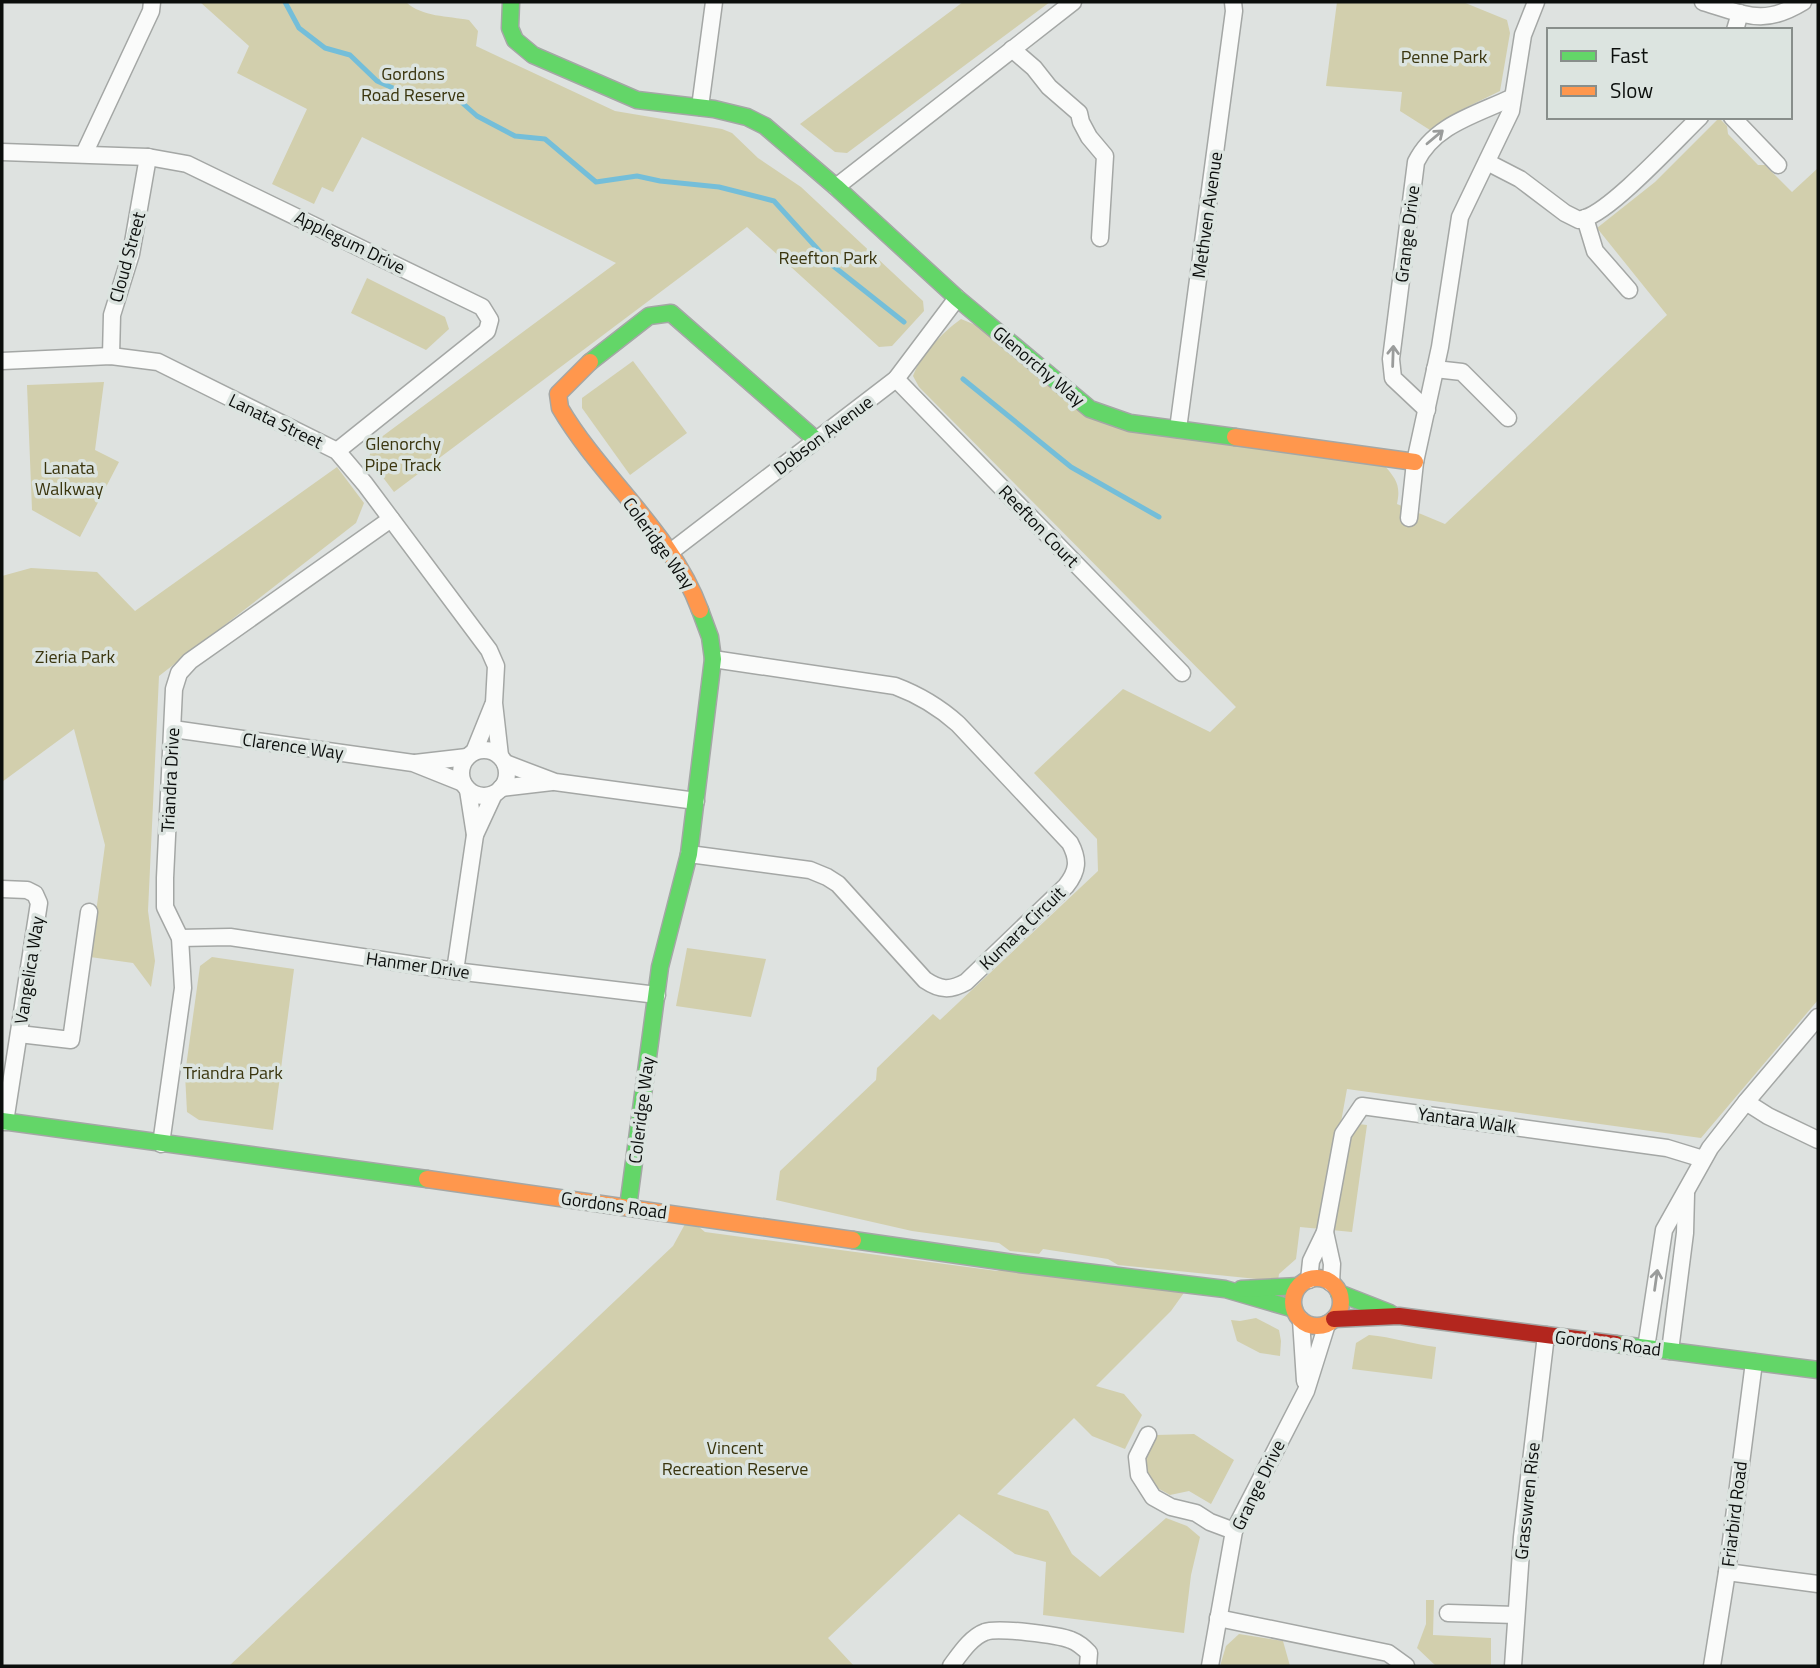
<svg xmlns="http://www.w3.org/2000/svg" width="1820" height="1668" font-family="'Titillium Web',sans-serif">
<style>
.green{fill:#d2cfad}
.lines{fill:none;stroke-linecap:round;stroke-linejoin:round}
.stream{stroke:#74bed9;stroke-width:5}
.street-casing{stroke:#a4a7a5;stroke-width:19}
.fast-casing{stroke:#a4a7a5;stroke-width:19}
.slow-casing{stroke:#a4a7a5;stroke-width:19}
.jam-casing{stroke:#a4a7a5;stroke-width:19}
.street{stroke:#fafbfa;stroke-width:16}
.fast{stroke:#63d668;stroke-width:16}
.slow{stroke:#ff974d;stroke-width:16}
.jam{stroke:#b3261e;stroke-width:16}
.oneway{stroke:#9a9c9b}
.labels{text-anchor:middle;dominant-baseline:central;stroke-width:7;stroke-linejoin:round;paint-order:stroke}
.park-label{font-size:18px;fill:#3a350e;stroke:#dce4e0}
.street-label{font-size:18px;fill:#0b0e0c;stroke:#dce4e0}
</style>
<rect width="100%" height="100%" fill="#dee2e0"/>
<g class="green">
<path d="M 200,2 L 406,2 C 422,17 448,16 469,20 L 478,31 L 476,46 L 615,111 L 722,129 L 732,133 L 758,158 L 801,187 L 923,301 L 924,311 L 892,346 L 879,347 L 747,227 L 394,492 L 369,459 L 372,444 L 616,263 L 362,137 L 333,192 L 322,187 L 314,204 L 272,184 L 307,109 L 237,73 L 249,46 Z"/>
<path d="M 963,2 L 1050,2 L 847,153 L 835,152 L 800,124 Z"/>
<path d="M 1337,2 L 1463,2 L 1507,20 L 1510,33 L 1500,91 L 1463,109 L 1430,130 L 1400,111 L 1402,92 L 1326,86 Z"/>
<path d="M 1719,118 L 1727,126 L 1728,134 L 1758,165 L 1765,165 L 1792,192 L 1818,168 L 1818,1000 L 1701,1138 L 1347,1089 L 1341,1122 L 1367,1125 L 1352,1232 L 1300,1227 L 1296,1259 L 1279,1274 L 1278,1281 L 1118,1265 L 1108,1259 L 1043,1249 L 1039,1254 L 1010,1251 L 999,1243 L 912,1231 L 776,1200 L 780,1171 L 876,1080 L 877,1068 L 933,1014 L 940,1020 L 1098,871 L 1097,839 L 1034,773 L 1123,689 L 1210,732 L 1236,707 L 919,387 L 913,376 C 921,354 942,333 961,319 L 978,326 L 1089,418 L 1384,465 C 1396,479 1401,485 1397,504 L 1445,524 L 1667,315 L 1597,228 L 1655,182 Z"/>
<path d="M 367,278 L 445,317 L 449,329 L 426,350 L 351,313 Z"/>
<path d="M 633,361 L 687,433 L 630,475 L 582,408 L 582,398 Z"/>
<path d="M 104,382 L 95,450 L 119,462 L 80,537 L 32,510 L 27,385 Z"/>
<path d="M 337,467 L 364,503 L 356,523 L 159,676 L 148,911 L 155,961 L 151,987 L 133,963 L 90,957 L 105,845 L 74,729 L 2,782 L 2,576 L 31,568 L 97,572 L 135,611 Z"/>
<path d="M 687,948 L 766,959 L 751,1017 L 676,1006 Z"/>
<path d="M 212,957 L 294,969 L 273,1130 L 199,1120 L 187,1112 L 185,1074 L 200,966 Z"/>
<path d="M 685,1224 L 699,1227 L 705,1232 L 997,1271 L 1005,1268 L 1186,1290 L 1171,1311 L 1096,1386 L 1124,1394 L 1142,1415 L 1125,1449 L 1092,1436 L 1074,1418 L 997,1494 L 1048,1511 L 1072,1554 L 1100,1577 L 1166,1518 L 1187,1526 L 1200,1537 L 1191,1575 L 1184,1633 L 1043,1615 L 1046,1562 L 1015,1554 L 959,1514 L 828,1638 L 854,1666 L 229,1666 L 673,1246 Z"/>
<path d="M 1256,1318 L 1279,1330 L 1281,1341 L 1280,1356 L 1260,1353 L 1237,1341 L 1231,1320 L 1240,1321 Z"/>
<path d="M 1369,1335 C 1392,1337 1413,1344 1436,1347 L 1432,1379 L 1352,1369 L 1356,1343 Z"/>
<path d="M 1194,1434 L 1234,1460 L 1211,1504 L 1189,1491 L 1170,1495 L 1152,1485 L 1142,1459 L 1156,1435 Z"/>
<path d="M 1426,1600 L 1434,1600 L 1433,1635 L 1491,1638 L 1491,1666 L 1436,1666 L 1417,1648 L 1426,1624 Z"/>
<path d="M 1239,1634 L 1283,1641 L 1290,1666 L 1220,1666 L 1226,1646 Z"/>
</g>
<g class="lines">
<g class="stream">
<path d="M 285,2 L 299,28 L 325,48 L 350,55 L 377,81 L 411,96 L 459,100 L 477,116 L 515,136 L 545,139 L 596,182 L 637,176 L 660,181 L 719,187 L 774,201 L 832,265 L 904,322"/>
<path d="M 963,379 L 1071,467 L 1159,517"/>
</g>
<defs>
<g id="street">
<path d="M 1703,2 C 1745,14 1762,27 1803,2"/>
<path d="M 1735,30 L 1740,13"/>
<path d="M 1012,49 L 1034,68 L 1049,87 L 1079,113 L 1081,122 L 1089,137 L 1105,156 L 1100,238"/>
<path d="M 700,107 L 714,2"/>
<path d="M 1732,117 L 1778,165"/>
<path d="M 2,152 L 148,157 L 187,164 L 482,307 L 490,320 L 487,331 L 337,451"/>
<path d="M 84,154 L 151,11 L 152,2"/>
<path d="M 1487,162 L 1520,179 L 1565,213 L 1579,220 L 1585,218 L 1595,251 L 1629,290"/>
<path d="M 836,187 L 1073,2"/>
<path d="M 1585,218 C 1612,210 1676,140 1700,117"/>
<path d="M 111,356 L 112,315 L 131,254 L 148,157"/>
<path d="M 2,361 L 111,356 L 158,362 L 337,451 L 365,484 L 489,650 L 496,666 L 494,703 L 500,756"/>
<path d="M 1435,369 L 1462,372 L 1508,418"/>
<path d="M 896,379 L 1182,673"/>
<path d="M 1427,410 L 1393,378 L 1391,359 L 1416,162 C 1434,125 1475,115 1511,98"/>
<path d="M 1178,429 L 1234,11 L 1233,2"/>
<path d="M 1409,518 L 1415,462 L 1440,347 L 1460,217 L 1511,111 L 1523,35 L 1536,2"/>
<path d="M 669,553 L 896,379 L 957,298"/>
<path d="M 173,729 L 413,763 L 463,783"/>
<circle cx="484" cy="773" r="23"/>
<path d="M 474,752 L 493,705"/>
<path d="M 415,763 L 467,757"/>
<path d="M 505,763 L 555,782 L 696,801"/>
<path d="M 501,788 L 552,782"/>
<path d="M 468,790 L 475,835"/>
<path d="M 689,854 L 810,870 L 827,877 L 838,884 L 925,980 C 940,990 950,991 966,982 L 1066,886 C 1078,871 1079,860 1070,843 L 958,724 C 938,706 919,695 895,686 L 713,659"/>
<path d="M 2,889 L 27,890 L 35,894 L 39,903 L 5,1122"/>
<path d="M 180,938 L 230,937 L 455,971 L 657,995"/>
<path d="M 455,971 L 475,835 L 494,794"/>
<path d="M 19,1034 L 71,1040 L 89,912"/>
<path d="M 1746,1102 L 1768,1116 L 1818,1140"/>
<path d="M 161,1144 L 183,988 L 180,938 L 165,907 L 165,878 L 174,689 L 179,673 L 190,661 L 391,519"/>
<path d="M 1325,1232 L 1332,1264 L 1331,1283"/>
<path d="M 1309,1280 L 1311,1261 L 1325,1232 L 1343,1134 L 1362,1106 L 1667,1148 L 1703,1159"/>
<path d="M 1301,1320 L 1305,1381"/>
<path d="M 1646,1348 L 1664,1230 L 1710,1148 L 1746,1102 L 1818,1017"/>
<path d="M 1670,1351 L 1685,1233 L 1686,1194"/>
<path d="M 1148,1435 L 1137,1457 L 1139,1475 L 1153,1497 L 1171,1507 L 1196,1513 L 1210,1522 L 1234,1531"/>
<path d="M 1727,1572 L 1818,1584"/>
<path d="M 1448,1613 L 1516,1615"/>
<path d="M 1218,1618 L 1388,1653 L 1406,1666"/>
<path d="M 951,1666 C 960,1654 971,1637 985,1632 C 997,1627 1059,1635 1071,1640 C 1079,1643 1083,1647 1089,1653 L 1088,1666"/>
<path d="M 1210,1666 L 1234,1531 L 1306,1391 L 1327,1324"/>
<path d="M 1513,1666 L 1522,1537 L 1546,1335"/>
<path d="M 1712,1666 L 1727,1572 L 1754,1362"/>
</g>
<g id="fast">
<path d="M 511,2 L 510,28 L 515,40 L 533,55 L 637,100 L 714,109 L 747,117 L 765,126 L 836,187 L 957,298 L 1090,409 L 1130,423 L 1235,437"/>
<path d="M 590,362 L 649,316 L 671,313 L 816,440"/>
<path d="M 2,1121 L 427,1179"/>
<path d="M 628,1207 L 660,967 L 689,854 L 713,659 L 710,637 L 700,610"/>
<path d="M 853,1240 L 1020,1264 L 1225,1289 L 1294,1309"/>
<path d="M 1241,1289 L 1299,1286"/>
<path d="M 1339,1293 L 1390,1313"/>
<path d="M 1616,1344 L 1818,1370"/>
</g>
<g id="slow">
<path d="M 590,362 L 558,394 L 560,408 C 601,478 672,533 700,610"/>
<path d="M 1235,437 L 1415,462"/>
<path d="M 427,1179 L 853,1240"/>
<circle cx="1317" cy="1302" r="24"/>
</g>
<path id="jam" d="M 1334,1319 L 1399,1316 L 1616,1344"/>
</defs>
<use href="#street" class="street-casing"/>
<use href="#fast" class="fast-casing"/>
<use href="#slow" class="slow-casing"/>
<use href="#jam" class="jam-casing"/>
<use href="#street" class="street"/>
<use href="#fast" class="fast"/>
<use href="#slow" class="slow"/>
<use href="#jam" class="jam"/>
</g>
<defs><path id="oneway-shaft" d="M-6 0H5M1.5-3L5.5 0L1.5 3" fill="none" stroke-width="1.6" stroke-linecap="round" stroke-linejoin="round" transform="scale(1.75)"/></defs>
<g class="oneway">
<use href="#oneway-shaft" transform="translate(1435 137) rotate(-40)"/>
<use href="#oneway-shaft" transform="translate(1393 356) rotate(-88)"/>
<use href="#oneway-shaft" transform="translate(1656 1280) rotate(-82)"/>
</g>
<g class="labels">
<g class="park-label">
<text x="1444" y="56">Penne Park</text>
<text x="413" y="73">Gordons<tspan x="413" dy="21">Road Reserve</tspan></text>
<text x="828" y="257">Reefton Park</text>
<text x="403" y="443">Glenorchy<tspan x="403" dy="21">Pipe Track</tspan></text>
<text x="69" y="467">Lanata<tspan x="69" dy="21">Walkway</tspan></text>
<text x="75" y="656">Zieria Park</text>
<text x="233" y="1072">Triandra Park</text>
<text x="735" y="1447">Vincent<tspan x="735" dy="21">Recreation Reserve</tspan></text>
</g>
<g class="street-label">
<text transform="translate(1207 215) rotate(-82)">Methven Avenue</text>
<text transform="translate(1407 234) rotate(-83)">Grange Drive</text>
<text transform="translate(350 242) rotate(26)">Applegum Drive</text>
<text transform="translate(127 257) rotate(-75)">Cloud Street</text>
<text transform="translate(1039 366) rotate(40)">Glenorchy Way</text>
<text transform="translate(276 421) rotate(26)">Lanata Street</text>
<text transform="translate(823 435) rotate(-37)">Dobson Avenue</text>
<text transform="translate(1039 526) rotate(46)">Reefton Court</text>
<text transform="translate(659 543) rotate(54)">Coleridge Way</text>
<text transform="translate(293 746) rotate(8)">Clarence Way</text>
<text transform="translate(170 780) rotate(-87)">Triandra Drive</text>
<text transform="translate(1022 928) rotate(-44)">Kumara Circuit</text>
<text transform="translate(418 965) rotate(8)">Hanmer Drive</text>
<text transform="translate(29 970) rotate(-81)">Vangelica Way</text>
<text transform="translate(641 1110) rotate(-83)">Coleridge Way</text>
<text transform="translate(1467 1120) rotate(8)">Yantara Walk</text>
<text transform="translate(614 1205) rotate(8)">Gordons Road</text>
<text transform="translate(1608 1343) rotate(7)">Gordons Road</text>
<text transform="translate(1258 1485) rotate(-64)">Grange Drive</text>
<text transform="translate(1527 1501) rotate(-84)">Grasswren Rise</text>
<text transform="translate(1734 1514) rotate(-83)">Friarbird Road</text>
</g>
</g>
<rect width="1820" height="1668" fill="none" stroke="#0b0e0c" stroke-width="7"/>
<rect x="1547" y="28" width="245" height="91" fill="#dce4e0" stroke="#888e8b" stroke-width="2"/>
<rect x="1561" y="51" width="35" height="10" fill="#63d668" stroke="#888e8b" stroke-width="2"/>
<text x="1610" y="63" font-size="21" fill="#0b0e0c">Fast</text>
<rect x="1561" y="86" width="35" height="10" fill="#ff974d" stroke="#888e8b" stroke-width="2"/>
<text x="1610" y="98" font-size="21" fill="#0b0e0c">Slow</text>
</svg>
